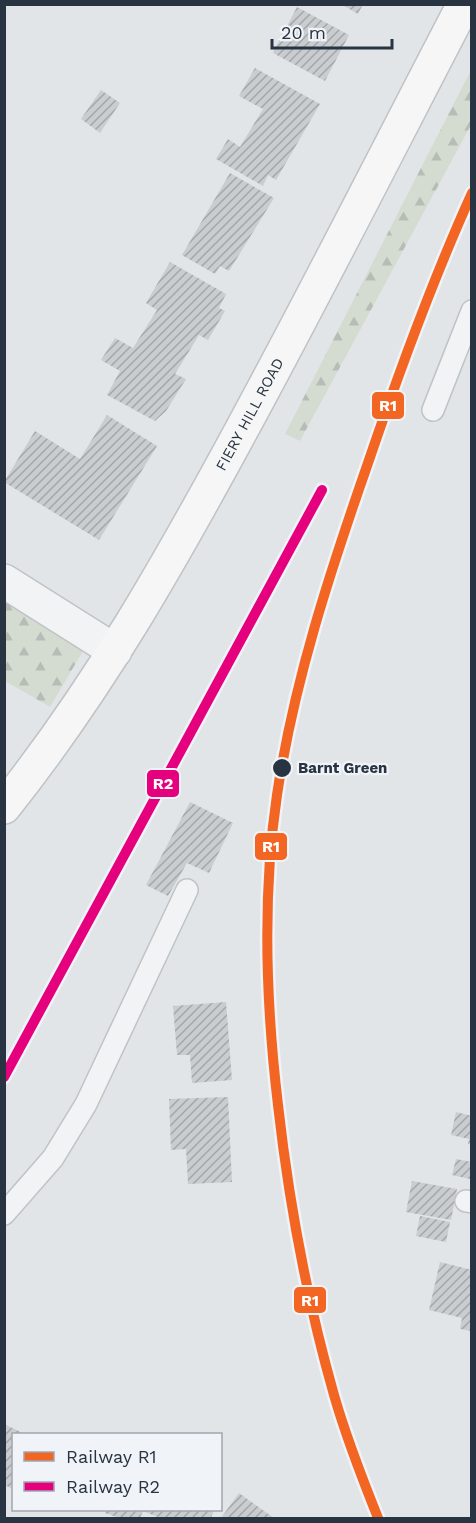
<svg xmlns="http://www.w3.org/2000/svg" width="476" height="1523" font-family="'Work Sans',sans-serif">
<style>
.forest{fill:url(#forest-firs)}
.building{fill:url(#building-hatch)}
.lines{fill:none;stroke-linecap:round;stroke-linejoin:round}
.lane-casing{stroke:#c0c3c5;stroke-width:24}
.street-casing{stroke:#c0c3c5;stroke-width:36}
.secondary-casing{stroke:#c0c3c5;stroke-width:36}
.lane{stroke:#f2f3f4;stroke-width:21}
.street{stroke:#f2f3f4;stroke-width:33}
.secondary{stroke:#f6f6f7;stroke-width:33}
.rail-1-casing{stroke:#f0f3f7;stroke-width:15}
.rail-2-casing{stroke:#f0f3f7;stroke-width:15}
.rail-1{stroke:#f26522;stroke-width:10}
.rail-2{stroke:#e5007d;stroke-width:10}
.stop-dot{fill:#283441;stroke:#f0f3f7;stroke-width:2}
.labels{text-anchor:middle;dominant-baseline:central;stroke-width:4.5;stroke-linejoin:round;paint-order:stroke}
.street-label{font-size:15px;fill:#283441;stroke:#f0f3f7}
.stop-label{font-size:15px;font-weight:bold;fill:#283441;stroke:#f0f3f7;text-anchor:start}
.line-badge{stroke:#f0f3f7;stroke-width:2}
.badge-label{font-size:16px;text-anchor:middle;font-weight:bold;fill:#fff}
</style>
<defs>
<pattern id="forest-firs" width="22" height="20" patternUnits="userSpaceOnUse" patternTransform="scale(1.5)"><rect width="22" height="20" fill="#d4dcd2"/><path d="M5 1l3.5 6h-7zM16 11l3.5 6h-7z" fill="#b6bdb6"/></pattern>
<pattern id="building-hatch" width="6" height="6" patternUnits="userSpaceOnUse" patternTransform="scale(1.5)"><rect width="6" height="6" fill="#cacdcf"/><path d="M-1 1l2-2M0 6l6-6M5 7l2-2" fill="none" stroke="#a4a7aa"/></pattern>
</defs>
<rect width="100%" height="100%" fill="#e2e5e7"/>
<g class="forest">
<path d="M 471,70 L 471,125 L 300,441 L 285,434 Z"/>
<path d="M 4,595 L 86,646 L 50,707 L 5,681 Z"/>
</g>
<g class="building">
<path d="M 341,4 L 363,4 L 358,14 Z"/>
<path d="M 297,7 L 349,35 L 325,81 L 273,53 Z"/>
<path d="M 255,68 L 320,104 L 276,180 L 268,175 L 263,186 L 216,159 L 228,139 L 240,147 L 263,109 L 239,96 Z"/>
<path d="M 101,90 L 120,103 L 100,133 L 81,119 Z"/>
<path d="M 230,173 L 274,198 L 229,271 L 220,266 L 215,274 L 182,255 Z"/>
<path d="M 170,262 L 226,294 L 219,308 L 225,311 L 208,340 L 199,335 L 175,374 L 186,379 L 166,411 L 155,421 L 107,395 L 120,371 L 101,360 L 115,338 L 133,348 L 157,310 L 146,303 Z"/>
<path d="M 107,415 L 157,446 L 99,540 L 4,482 L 35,431 L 80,459 Z"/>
<path d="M 190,802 L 233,823 L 209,873 L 187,863 L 168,896 L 146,885 Z"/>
<path d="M 226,1002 L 232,1080 L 192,1083 L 190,1055 L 177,1055 L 173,1006 Z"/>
<path d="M 228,1097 L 232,1182 L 188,1184 L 186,1149 L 171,1150 L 169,1099 Z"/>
<path d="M 456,1112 L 472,1116 L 472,1145 L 468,1144 L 469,1139 L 451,1135 Z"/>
<path d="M 456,1159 L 472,1162 L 470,1179 L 452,1175 Z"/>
<path d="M 412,1181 L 457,1189 L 451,1220 L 406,1212 Z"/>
<path d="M 420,1216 L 450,1222 L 446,1242 L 416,1236 Z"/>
<path d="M 440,1262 L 472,1270 L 472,1331 L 460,1329 L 462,1318 L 429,1310 Z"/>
<path d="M 4,1424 L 25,1434 L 14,1434 L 14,1483 L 11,1488 L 4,1485 Z"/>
<path d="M 239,1493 L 274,1518 L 221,1518 Z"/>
<path d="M 106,1510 L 214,1510 L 211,1518 L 160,1518 L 143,1511 L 140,1518 L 119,1518 L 105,1513 Z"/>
</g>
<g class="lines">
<defs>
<g id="lane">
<path d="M 433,410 L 472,311"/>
<path d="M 466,1201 L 472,1202"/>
<path d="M 4,1214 L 53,1158 L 86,1104 L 187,890"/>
</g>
<path id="street" d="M 4,581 L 115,651"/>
<g id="secondary">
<path id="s1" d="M 4,807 C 99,688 170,562 242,429 C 318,289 390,146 464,4"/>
</g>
</defs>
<use href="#lane" class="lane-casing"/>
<use href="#street" class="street-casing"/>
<use href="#secondary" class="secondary-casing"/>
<use href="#lane" class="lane"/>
<use href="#street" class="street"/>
<use href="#secondary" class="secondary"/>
<defs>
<path id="rail-1" d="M 378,1518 C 362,1478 346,1437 334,1395 C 307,1300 289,1203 278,1105 C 266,1004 262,896 277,795 C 294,681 330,572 368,463 C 399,372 432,281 472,193"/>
<path id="rail-2" d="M 4,1077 L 322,490"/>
</defs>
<use href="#rail-1" class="rail-1-casing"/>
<use href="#rail-2" class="rail-2-casing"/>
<use href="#rail-1" class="rail-1"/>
<use href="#rail-2" class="rail-2"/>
</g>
<circle class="stop-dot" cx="282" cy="768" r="10"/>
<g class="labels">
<g class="street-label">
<text stroke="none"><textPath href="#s1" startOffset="464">FIERY HILL ROAD</textPath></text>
</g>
<g class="stop-label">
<text x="298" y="768">Barnt Green</text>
</g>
</g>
<g class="line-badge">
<rect x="371" y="391" width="34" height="29" rx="6" fill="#f26522"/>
<rect x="146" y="769" width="34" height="29" rx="6" fill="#e5007d"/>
<rect x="254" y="832" width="34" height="29" rx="6" fill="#f26522"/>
<rect x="293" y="1286" width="34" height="28" rx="6" fill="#f26522"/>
</g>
<g class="badge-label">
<text x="388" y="411">R1</text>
<text x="163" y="789">R2</text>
<text x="271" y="852">R1</text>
<text x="310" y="1306">R1</text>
</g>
<rect width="476" height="1523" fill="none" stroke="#283441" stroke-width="12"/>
<rect x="12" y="1433" width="210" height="78" fill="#f0f3f7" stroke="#a0a7ae" stroke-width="1.5"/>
<rect x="24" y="1452" width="30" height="9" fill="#f26522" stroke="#a0a7ae" stroke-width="1.5"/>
<text x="66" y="1463" font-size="18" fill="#283441">Railway R1</text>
<rect x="24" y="1482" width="30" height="9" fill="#e5007d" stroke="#a0a7ae" stroke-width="1.5"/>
<text x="66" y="1493" font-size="18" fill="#283441">Railway R2</text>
<path d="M272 39v9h120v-9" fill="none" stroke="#283441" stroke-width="3"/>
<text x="281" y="39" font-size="18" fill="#283441" stroke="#f0f3f7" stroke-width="4.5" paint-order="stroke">20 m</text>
</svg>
